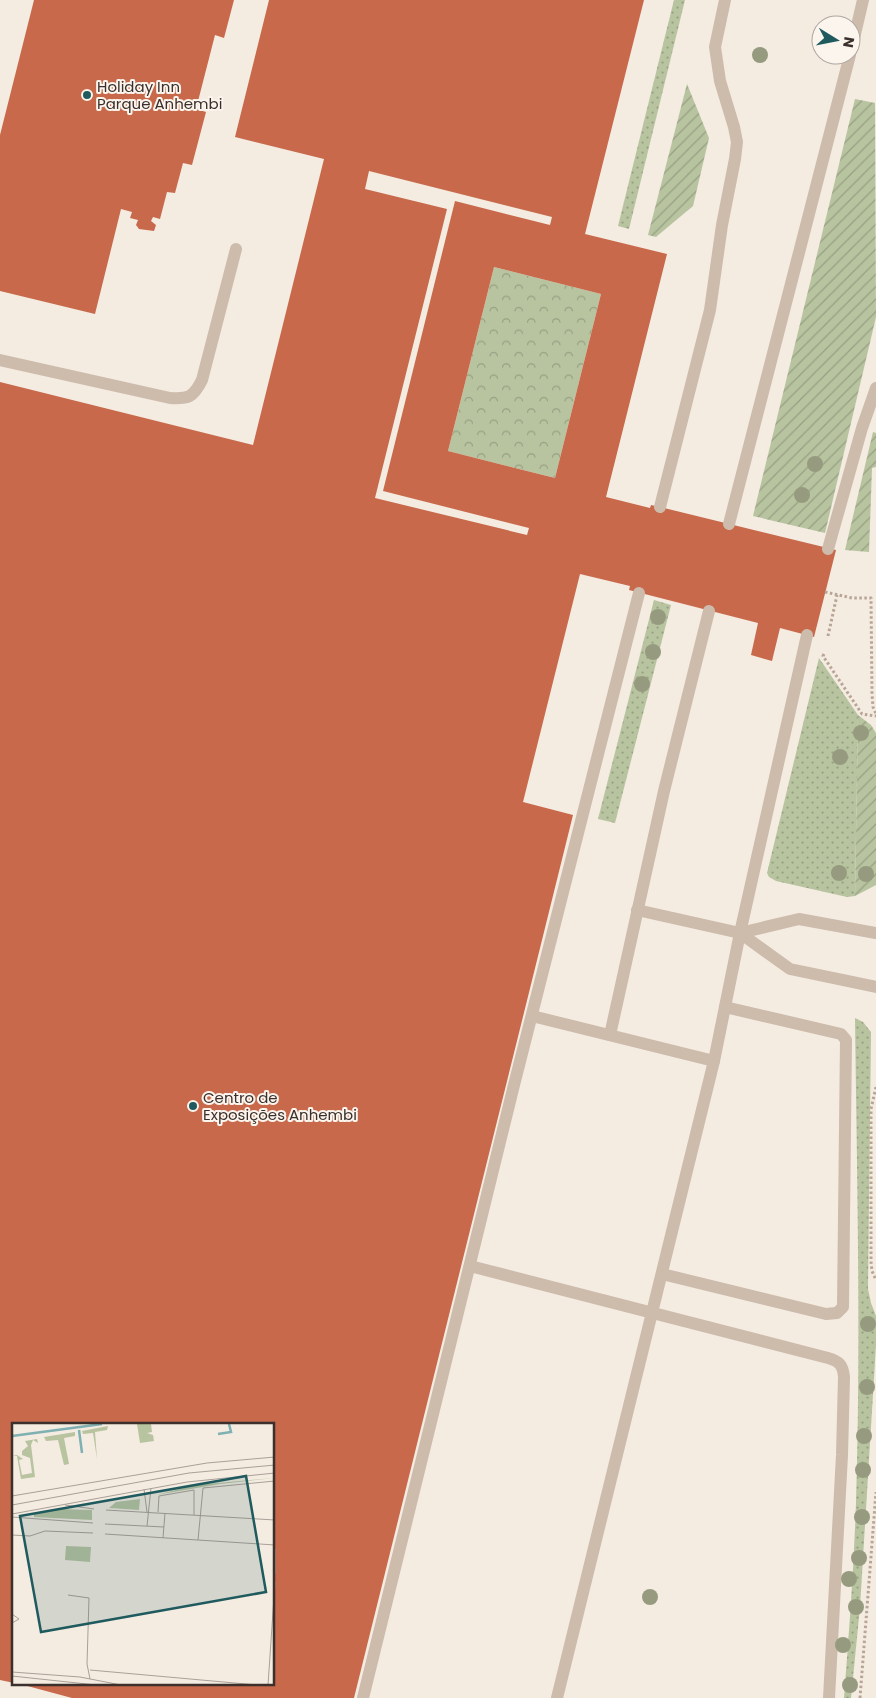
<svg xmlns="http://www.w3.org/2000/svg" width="876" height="1698" font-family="Poppins,sans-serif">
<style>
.grass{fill:url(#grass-dots)}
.forest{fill:url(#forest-crowns)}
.garden{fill:url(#garden-furrows)}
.building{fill:#c8694b;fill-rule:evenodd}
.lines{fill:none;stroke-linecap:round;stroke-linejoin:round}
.path{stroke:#b9a596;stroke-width:3;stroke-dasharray:2.5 2.5;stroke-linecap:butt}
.lane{stroke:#cdbbac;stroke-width:12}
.tree{fill:#969b7f}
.poi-dot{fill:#1f5a5e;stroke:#fbf5ee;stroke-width:2}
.labels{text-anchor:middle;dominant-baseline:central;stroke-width:4;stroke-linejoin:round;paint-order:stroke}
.poi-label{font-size:15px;fill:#3b302b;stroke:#fbf5ee;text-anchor:start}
.inset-river{fill:none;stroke:#7fb0b2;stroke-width:2.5}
.inset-road{fill:none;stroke:#aaa098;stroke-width:1}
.view{fill:#1f5a5e;fill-opacity:0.15;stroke:#1f5a5e;stroke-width:2.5}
.inset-edge{fill:none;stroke:#3b302b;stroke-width:2.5}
</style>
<defs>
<pattern id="grass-dots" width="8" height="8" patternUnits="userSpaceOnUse" patternTransform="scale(1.25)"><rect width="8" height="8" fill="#b8c4a0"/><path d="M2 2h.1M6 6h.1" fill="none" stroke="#97a083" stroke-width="1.8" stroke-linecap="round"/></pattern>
<pattern id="forest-crowns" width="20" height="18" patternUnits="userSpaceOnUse" patternTransform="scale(1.25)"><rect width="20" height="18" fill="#b8c4a0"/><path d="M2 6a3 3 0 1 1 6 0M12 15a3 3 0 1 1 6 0" fill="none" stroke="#97a083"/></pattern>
<pattern id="garden-furrows" width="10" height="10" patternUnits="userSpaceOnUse" patternTransform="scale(1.25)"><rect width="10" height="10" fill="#b8c4a0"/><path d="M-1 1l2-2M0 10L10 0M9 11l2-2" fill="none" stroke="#97a083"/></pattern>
</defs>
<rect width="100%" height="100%" fill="#f4ebe1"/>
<g class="grass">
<path d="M 674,0 L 685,0 L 629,229 L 618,226 Z"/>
<path d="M 654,600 L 671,605 L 615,823 L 598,819 Z"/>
<path d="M 819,658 L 858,715 L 855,896 L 847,897 L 776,881 L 769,877 L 767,873 Z"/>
<path d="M 855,1018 L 863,1022 L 871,1032 L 868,1289 L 871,1303 L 876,1316 L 876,1345 L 860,1607 L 851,1698 L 844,1698 C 849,1633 854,1567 856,1502 C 861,1340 857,1179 855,1018 Z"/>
</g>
<path class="forest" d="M 494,267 L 601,294 L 555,478 L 448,451 Z"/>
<g class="garden">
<path d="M 687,84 L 709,138 L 693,206 L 656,237 L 648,235 Z"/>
<path d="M 855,99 L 875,103 L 876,317 L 825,533 L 753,516 Z"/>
<path d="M 873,432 L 876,433 L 876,467 L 872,468 L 869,552 L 845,550 Z"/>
<path d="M 858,715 L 871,725 L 876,733 L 876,885 L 855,896 Z"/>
</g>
<g class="building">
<path d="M 34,0 L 234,0 L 224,38 L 215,35 L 196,109 L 206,112 L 192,165 L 183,163 L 175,193 L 167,192 L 160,219 L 153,217 L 151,221 L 156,225 L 154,231 L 139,229 L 136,225 L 138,220 L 130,218 L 132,212 L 121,209 L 95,314 L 0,291 L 0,135 Z"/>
<path d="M 269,0 L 644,0 L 585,234 L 667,254 L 606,497 L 650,508 L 651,505 L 660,507 L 836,550 L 814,637 L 780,628 L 772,661 L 751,655 L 758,623 L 629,590 L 630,586 L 580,574 L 523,802 L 573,815 L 354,1698 L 72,1698 L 20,1684 L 274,1684 L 274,1424 L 14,1424 L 14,1683 L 0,1680 L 0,382 L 253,445 L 324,159 L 235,137 ZM 369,171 L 552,217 L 550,225 L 455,201 L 383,491 L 529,528 L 527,535 L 375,498 L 447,209 L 365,189 ZM 494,267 L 601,294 L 555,478 L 448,451 Z"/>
</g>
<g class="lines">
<g class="path">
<path d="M 825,592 L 852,598 L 871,598 L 872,694 L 873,707 L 876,714"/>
<path d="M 828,636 L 837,595"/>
<path d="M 824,654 L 823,656 L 862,714 L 876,716"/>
<path d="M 876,1087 L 871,1109 L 871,1262 L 872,1271 L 876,1280"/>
<path d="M 860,1698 L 876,1492"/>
</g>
<g class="lane">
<path d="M 851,51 L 863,0"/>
<path d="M 0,360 L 170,398 C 188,399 193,398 202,380 L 236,249"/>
<path d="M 660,507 L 710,310 L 722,225 L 735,159 L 737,142 L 734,127 L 720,81 L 715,47 L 725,0"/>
<path d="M 729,524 L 850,55"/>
<path d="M 828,549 L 862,428 L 876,388"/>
<path d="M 637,910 L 740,933 L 790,969 L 876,987"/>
<path d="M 740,933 L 799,919 L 876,933"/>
<path d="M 532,1016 L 714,1061"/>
<path d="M 610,1035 L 664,791 L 709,611"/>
<path d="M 470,1266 L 828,1358 C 839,1361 843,1365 844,1377 L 842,1455 L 829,1698"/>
<path d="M 662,1274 L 826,1314 L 837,1313 L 843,1307 L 846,1040 L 841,1034 L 725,1007"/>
<path d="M 363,1698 L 514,1085 L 639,593"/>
<path d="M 557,1698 L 714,1061 L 740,933 L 807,635"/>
</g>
</g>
<g class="tree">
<circle cx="760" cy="55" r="8"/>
<circle cx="815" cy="464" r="8"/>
<circle cx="802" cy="495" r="8"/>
<circle cx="658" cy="617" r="8"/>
<circle cx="653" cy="652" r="8"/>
<circle cx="642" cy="684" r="8"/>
<circle cx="861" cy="733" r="8"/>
<circle cx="840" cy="757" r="8"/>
<circle cx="839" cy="873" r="8"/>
<circle cx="866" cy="874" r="8"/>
<circle cx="868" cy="1324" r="8"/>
<circle cx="867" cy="1387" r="8"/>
<circle cx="864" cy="1436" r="8"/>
<circle cx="863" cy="1470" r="8"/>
<circle cx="862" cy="1517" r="8"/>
<circle cx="859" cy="1558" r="8"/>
<circle cx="849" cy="1579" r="8"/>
<circle cx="650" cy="1597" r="8"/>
<circle cx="856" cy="1607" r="8"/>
<circle cx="843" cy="1645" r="8"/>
<circle cx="850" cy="1685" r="8"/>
</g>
<g class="poi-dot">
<circle cx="87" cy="95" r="5"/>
<circle cx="193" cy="1106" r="5"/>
</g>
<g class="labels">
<g class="poi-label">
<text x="97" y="86">Holiday Inn<tspan x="97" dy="17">Parque Anhembi</tspan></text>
<text x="203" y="1097">Centro de<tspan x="203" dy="17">Exposições Anhembi</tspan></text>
</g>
</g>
<g transform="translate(12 1423)">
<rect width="262" height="262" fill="#f4ebe1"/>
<path d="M 125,1 L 139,1 L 140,9 L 135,10 L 141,12 L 142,18 L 128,20 ZM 96,3 L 95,7 L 83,9 L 85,36 L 81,10 L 71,11 L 70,8 ZM 63,9 L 63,13 L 52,15 L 57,41 L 52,42 L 46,17 L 34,18 L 32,14 ZM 25,16 L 26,20 L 21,17 L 19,22 L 23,54 L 9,56 L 5,33 L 0,33 L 5,32 L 11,36 L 7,37 L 10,52 L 20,50 L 18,35 L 10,32 L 10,28 L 16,23 L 13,18 ZM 262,55 L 208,61 L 144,72 L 184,62 ZM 128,76 L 127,87 L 97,85 L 104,79 Z" fill="#b8c4a0"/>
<path d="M 54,123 L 79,124 L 78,139 L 53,137 Z" fill="#b8c4a0"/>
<path d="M 49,86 L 80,87 L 80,97 L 22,94 L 22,91 Z" fill="#b8c4a0"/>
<path class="inset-river" d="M 67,7 L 70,30M 206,11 L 219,9 L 217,1M 0,13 L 90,1"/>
<path class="inset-road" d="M 132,66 L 135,89M 0,73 L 195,40 L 263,34M 0,82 L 177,50 L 263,42M 53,82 L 82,86M 94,87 L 263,97M 146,89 L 147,73 L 182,67 L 182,92M 0,91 L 175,59 L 263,50M 0,94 L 81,100M 93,101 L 152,104M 135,103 L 139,65M 93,111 L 263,122M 0,112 L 18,113 L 33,108 L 81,110M 151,115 L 153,90M 186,117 L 191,65 L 263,58M 263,126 L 263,151M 56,172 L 77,175 L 75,241 L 78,256M 0,191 L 7,196 L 0,200M 78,247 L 245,262M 0,249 L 68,254 L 109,262M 0,253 L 84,262M 256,262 L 263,159"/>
<path class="view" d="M 234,53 L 254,169 L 29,209 L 8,93 Z"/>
<rect width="262" height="262" class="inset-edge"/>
</g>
<g transform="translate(836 40) rotate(100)"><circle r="24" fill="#fbf5ee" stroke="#aea6a0"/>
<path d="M0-4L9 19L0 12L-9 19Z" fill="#1f5a5e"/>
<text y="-8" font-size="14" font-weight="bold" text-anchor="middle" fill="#3b302b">N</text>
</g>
</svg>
